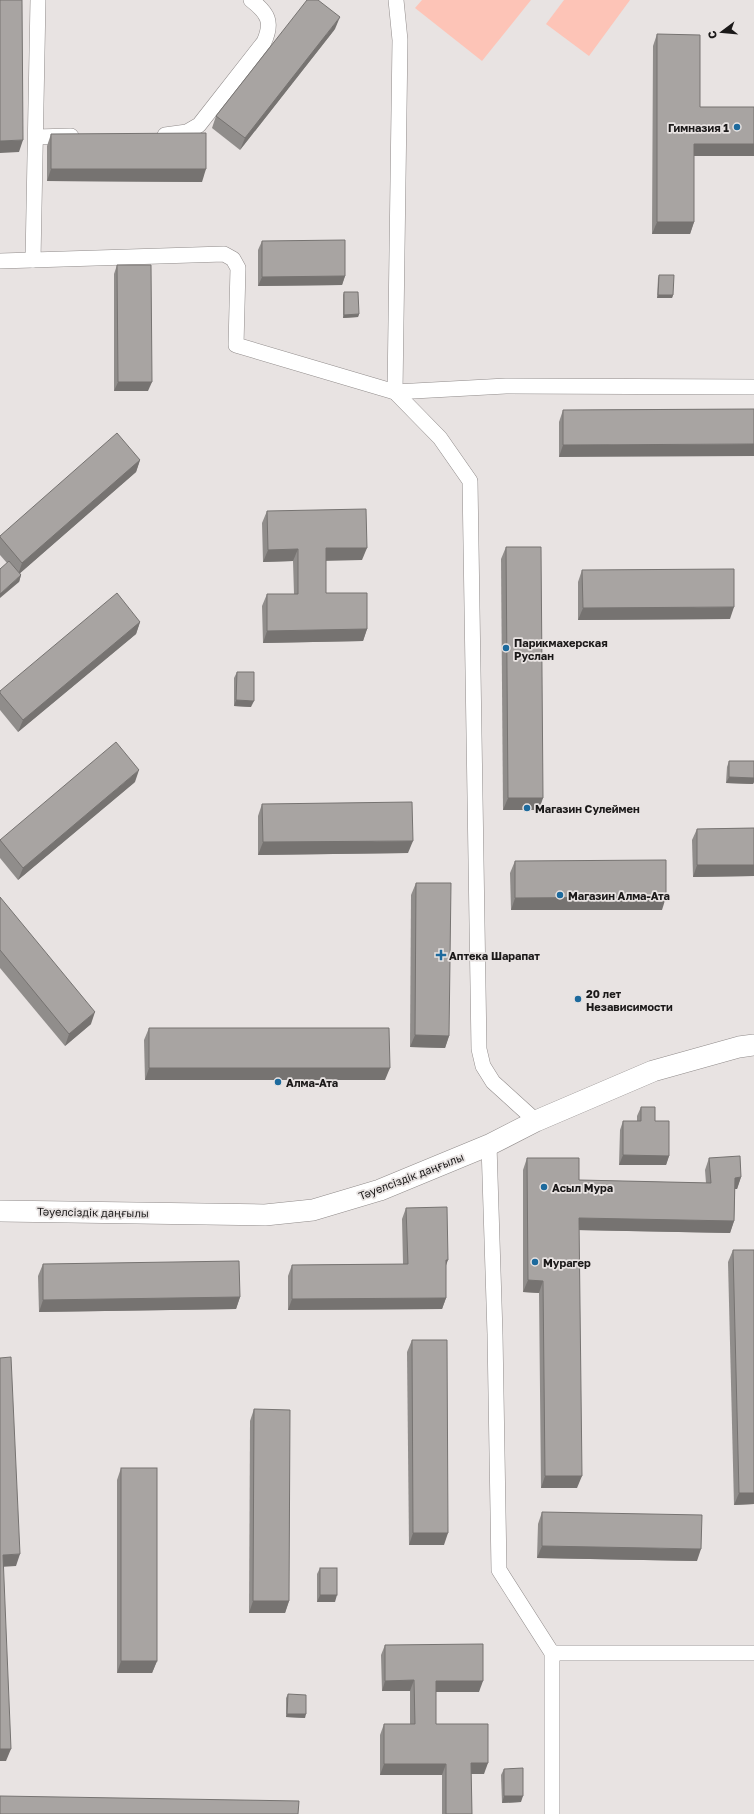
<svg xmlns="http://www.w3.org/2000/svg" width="754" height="1814" font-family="'Golos Text',sans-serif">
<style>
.pitch{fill:#fdc4b7}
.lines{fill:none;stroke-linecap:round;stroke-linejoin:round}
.street-casing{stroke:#908b8a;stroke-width:16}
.secondary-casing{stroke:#908b8a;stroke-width:22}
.street{stroke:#fff;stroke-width:15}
.secondary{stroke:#fff;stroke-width:21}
.wall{fill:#908d8b}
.shaded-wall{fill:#767371}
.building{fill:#a8a4a2;stroke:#767371}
.poi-dot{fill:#1d6a9d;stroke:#e8e3e2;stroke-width:1.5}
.labels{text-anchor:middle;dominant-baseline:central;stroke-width:3.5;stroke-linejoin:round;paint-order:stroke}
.poi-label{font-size:11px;font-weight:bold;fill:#1b1919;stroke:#e8e3e2;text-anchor:start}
.street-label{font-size:11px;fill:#1b1919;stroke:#e8e3e2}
</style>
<rect width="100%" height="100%" fill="#e8e3e2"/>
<g class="pitch">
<path d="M 422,0 L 531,0 L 482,61 L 415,8 Z"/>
<path d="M 564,0 L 630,0 L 589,56 L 546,24 Z"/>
</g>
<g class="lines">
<defs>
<g id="street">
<path d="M 396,0 L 400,40 L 395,392 L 440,438 L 470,481 L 479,1049 L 483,1066 L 493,1082 L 536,1121"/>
<path d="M 165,135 L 187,132 L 199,125 L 264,42 C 273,22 268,13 251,0"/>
<path d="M 36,137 L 71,136"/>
<path d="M 33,260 L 38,0"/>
<path d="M 0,261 L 224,254 L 233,259 L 238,268 L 236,345 L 395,392 L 506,386 L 754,387"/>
<path d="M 489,1145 L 495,1334 L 499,1570 L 552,1653 L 552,1814"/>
<path d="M 552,1653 L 754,1653"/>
</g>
<path id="secondary" d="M 0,1211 L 265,1215 L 313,1210 L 380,1190 L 489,1145 L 536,1121 L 653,1071 L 739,1047 L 754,1045"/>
</defs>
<use href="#street" class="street-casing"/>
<use href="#secondary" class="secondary-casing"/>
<use href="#street" class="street"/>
<use href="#secondary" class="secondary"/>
</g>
<g class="wall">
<path d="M 335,29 L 240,150 L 212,128 L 216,116 Z"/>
<path d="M 657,34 L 700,107 L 754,107 L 754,156 L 694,156 L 694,222 L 690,234 L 652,234 L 653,46 Z"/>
<path d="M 51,134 L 202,182 L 47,181 L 47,146 Z"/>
<path d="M 262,241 L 345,276 L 342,285 L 258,286 L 258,250 Z"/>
<path d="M 117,265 L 148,391 L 114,391 L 114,274 Z"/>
<path d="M 659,275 L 673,295 L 672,298 L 657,298 L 658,278 Z"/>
<path d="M 344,292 L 359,314 L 358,317 L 343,318 L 343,295 Z"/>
<path d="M 754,409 L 559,457 L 559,422 L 563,410 Z"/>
<path d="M 140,460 L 136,472 L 20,573 L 21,575 L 19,582 L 7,563 L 0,555 L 0,536 Z"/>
<path d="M 267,511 L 362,560 L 326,560 L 326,593 L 367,629 L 363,641 L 263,643 L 262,606 L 267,594 L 294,594 L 293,561 L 263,562 L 262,523 Z"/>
<path d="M 506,547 L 539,810 L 503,810 L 501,559 Z"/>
<path d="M 582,570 L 730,619 L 578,620 L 578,582 Z"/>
<path d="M 140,622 L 136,634 L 18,732 L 0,710 L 0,691 Z"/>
<path d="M 237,672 L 251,707 L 234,706 L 234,678 Z"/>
<path d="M 729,761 L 754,761 L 754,782 L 753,784 L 726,783 L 727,767 Z"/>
<path d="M 135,782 L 18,880 L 0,858 L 0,840 Z"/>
<path d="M 262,804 L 408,853 L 258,855 L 258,816 Z"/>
<path d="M 754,828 L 754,876 L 693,877 L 692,840 L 697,829 Z"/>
<path d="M 515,861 L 662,910 L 511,910 L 510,873 Z"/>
<path d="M 416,883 L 449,1036 L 445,1048 L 410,1047 L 411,895 Z"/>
<path d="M 0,897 L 91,1024 L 65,1046 L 0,968 Z"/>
<path d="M 149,1028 L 385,1080 L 145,1080 L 144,1040 Z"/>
<path d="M 641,1107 L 655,1121 L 669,1156 L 666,1165 L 619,1165 L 620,1130 L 623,1121 L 637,1121 L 637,1116 Z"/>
<path d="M 527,1158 L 579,1180 L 706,1183 L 705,1170 L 709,1158 L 741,1177 L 737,1189 L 735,1189 L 734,1221 L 730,1233 L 579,1230 L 577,1488 L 541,1488 L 539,1293 L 523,1292 L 523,1170 Z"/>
<path d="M 406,1208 L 446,1267 L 446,1298 L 442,1309 L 288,1310 L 288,1276 L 292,1265 L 403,1264 L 402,1219 Z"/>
<path d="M 733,1250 L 754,1504 L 734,1505 L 728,1262 Z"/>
<path d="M 43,1264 L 240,1297 L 236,1309 L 39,1312 L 38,1276 Z"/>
<path d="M 412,1340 L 444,1545 L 409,1545 L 407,1352 Z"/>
<path d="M 254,1409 L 289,1601 L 285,1613 L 249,1613 L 250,1421 Z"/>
<path d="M 121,1468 L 157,1661 L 152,1673 L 117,1673 L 117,1480 Z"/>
<path d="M 542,1512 L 697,1561 L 537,1558 L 538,1524 Z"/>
<path d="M 320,1568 L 335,1602 L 317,1602 L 317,1574 Z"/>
<path d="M 385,1645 L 479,1692 L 436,1692 L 436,1724 L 484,1774 L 471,1774 L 472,1814 L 442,1814 L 442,1775 L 380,1775 L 380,1735 L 384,1724 L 410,1724 L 410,1691 L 382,1691 L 381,1655 Z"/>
<path d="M 288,1694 L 305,1718 L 286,1717 L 286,1698 Z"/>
<path d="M 504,1769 L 521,1802 L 502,1803 L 501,1775 Z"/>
</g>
<g class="shaded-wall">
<path d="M 340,17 L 335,29 L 240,150 L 245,138 Z"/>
<path d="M 23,140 L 19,152 L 0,153 L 0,141 Z"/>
<path d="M 694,144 L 754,144 L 754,156 L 690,156 Z"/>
<path d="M 51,169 L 206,169 L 202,182 L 47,181 Z"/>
<path d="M 657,222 L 694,222 L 690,234 L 652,234 Z"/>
<path d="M 345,276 L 342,285 L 258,286 L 262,277 Z"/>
<path d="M 658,295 L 673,295 L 672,298 L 657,298 Z"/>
<path d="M 359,314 L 358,317 L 343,318 L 344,315 Z"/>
<path d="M 118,382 L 152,382 L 148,391 L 114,391 Z"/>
<path d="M 754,444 L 754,456 L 559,457 L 563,445 Z"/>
<path d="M 140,460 L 136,472 L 18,575 L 22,563 Z"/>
<path d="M 326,548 L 367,548 L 362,560 L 321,561 Z"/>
<path d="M 298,549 L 293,561 L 263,562 L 268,550 Z"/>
<path d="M 21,575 L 19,582 L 0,598 L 0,594 Z"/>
<path d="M 734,607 L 730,619 L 578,620 L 583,608 Z"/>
<path d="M 140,622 L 136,634 L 18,732 L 23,720 Z"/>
<path d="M 367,629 L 363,641 L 263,643 L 267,631 Z"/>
<path d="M 236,700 L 254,701 L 251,707 L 234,706 Z"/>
<path d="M 139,770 L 135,782 L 18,880 L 23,868 Z"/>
<path d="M 729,777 L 754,778 L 754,782 L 753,784 L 726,783 Z"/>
<path d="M 508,798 L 543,798 L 539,810 L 503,810 Z"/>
<path d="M 413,841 L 408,853 L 258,855 L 263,842 Z"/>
<path d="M 697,865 L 754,865 L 754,876 L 693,877 Z"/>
<path d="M 666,897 L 662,910 L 511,910 L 515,898 Z"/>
<path d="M 95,1012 L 91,1024 L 65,1046 L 69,1034 Z"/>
<path d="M 415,1035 L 449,1036 L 445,1048 L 410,1047 Z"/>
<path d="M 149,1068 L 390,1068 L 385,1080 L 145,1080 Z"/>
<path d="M 623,1155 L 669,1156 L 666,1165 L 619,1165 Z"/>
<path d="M 741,1177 L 737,1189 L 731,1189 L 735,1178 Z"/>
<path d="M 579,1218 L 734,1221 L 730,1233 L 575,1230 Z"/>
<path d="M 446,1260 L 448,1260 L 444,1271 Z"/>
<path d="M 528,1280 L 543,1281 L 539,1293 L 523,1292 Z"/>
<path d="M 240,1297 L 236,1309 L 39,1312 L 43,1300 Z"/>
<path d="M 446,1298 L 442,1309 L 288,1310 L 292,1299 Z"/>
<path d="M 545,1476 L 582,1476 L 577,1488 L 541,1488 Z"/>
<path d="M 739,1493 L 754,1493 L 754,1504 L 734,1505 Z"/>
<path d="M 413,1533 L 448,1533 L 444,1545 L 409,1545 Z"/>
<path d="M 542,1546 L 701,1549 L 697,1561 L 537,1558 Z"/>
<path d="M 20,1554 L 16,1566 L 0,1567 L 3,1555 Z"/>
<path d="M 320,1595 L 337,1595 L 335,1602 L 317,1602 Z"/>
<path d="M 253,1601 L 289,1601 L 285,1613 L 249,1613 Z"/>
<path d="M 121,1661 L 157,1661 L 152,1673 L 117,1673 Z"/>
<path d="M 414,1680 L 410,1691 L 382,1691 L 385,1681 Z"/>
<path d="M 436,1681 L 483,1681 L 479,1692 L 432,1692 Z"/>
<path d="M 287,1714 L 306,1714 L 305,1718 L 286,1717 Z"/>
<path d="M 0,1749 L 11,1749 L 6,1761 L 0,1761 Z"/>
<path d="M 471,1763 L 488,1763 L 484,1774 L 467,1774 Z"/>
<path d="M 384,1764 L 446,1764 L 442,1775 L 380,1775 Z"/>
<path d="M 504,1796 L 523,1796 L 521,1802 L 502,1803 Z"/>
</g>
<g class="building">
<path d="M 0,0 L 22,0 L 23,140 L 0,141 Z"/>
<path d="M 307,0 L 318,0 L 340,17 L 245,138 L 216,116 Z"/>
<path d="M 657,34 L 700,35 L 700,107 L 754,107 L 754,144 L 694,144 L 694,222 L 657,222 Z"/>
<path d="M 206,133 L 206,169 L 51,169 L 51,134 Z"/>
<path d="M 345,240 L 345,276 L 262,277 L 262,241 Z"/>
<path d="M 117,265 L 151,265 L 152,382 L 118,382 Z"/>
<path d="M 659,275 L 674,275 L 673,295 L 658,295 Z"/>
<path d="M 344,292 L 358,292 L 359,314 L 344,315 Z"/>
<path d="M 754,409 L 754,444 L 563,445 L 563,410 Z"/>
<path d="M 117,433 L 140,460 L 22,563 L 0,537 L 0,536 Z"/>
<path d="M 366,509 L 367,548 L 326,548 L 326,593 L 367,593 L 367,629 L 267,631 L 267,594 L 298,594 L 298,549 L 268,550 L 267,511 Z"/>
<path d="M 506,547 L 541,547 L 543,798 L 508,798 Z"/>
<path d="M 9,561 L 21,575 L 0,594 L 0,569 Z"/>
<path d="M 734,569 L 734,607 L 583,608 L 582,570 Z"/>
<path d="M 117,593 L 140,622 L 23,720 L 0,693 L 0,691 Z"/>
<path d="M 237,672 L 254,672 L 254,701 L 236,700 Z"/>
<path d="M 116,742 L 139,770 L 23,868 L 0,840 Z"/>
<path d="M 729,761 L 754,761 L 754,778 L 729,777 Z"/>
<path d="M 412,802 L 413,841 L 263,842 L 262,804 Z"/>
<path d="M 754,828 L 754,865 L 697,865 L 697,829 Z"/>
<path d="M 666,860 L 666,897 L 515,898 L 515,861 Z"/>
<path d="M 416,883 L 451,883 L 449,1036 L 415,1035 Z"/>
<path d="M 0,897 L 95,1012 L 69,1034 L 0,950 Z"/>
<path d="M 149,1028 L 389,1028 L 390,1068 L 149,1068 Z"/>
<path d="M 641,1107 L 655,1107 L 655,1121 L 669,1121 L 669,1156 L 623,1155 L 623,1121 L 641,1121 Z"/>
<path d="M 740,1156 L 741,1177 L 735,1178 L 734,1221 L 579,1218 L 582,1476 L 545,1476 L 543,1281 L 528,1280 L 527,1158 L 579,1158 L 579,1180 L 711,1183 L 709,1158 Z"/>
<path d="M 447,1207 L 448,1260 L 446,1260 L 446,1298 L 292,1299 L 292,1265 L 408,1264 L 406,1208 Z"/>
<path d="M 733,1250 L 754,1250 L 754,1493 L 739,1493 Z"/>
<path d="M 239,1261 L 240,1297 L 43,1300 L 43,1264 Z"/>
<path d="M 412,1340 L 447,1340 L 448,1533 L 413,1533 Z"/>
<path d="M 11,1357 L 20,1554 L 3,1555 L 11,1749 L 0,1749 L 0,1358 Z"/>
<path d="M 254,1409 L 290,1410 L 289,1601 L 253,1601 Z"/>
<rect x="121" y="1468" width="36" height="193"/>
<path d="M 542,1512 L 702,1515 L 701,1549 L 542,1546 Z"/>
<rect x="320" y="1568" width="17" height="27"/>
<path d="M 483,1644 L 483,1681 L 436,1681 L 436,1724 L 488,1724 L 488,1763 L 471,1763 L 472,1814 L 446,1814 L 446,1764 L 384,1764 L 384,1724 L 415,1724 L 414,1680 L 385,1681 L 385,1645 Z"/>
<path d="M 288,1694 L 306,1695 L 306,1714 L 287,1714 Z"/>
<path d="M 523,1768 L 523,1796 L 504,1796 L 504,1769 Z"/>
<path d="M 0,1796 L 299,1801 L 298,1814 L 0,1814 Z"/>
</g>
<g class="poi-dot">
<circle cx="737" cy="127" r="4"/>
<circle cx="506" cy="648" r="4"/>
<circle cx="527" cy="808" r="4"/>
<circle cx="560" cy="895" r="4"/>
<path d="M439 949h4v4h4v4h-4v4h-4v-4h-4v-4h4z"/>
<circle cx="578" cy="999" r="4"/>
<circle cx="278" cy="1082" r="4"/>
<circle cx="544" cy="1187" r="4"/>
<circle cx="535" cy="1262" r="4"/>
</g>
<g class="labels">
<g class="poi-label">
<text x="729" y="127" text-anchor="end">Гимназия 1</text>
<text x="514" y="642">Парикмахерская<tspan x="514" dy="13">Руслан</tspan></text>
<text x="535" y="808">Магазин Сулеймен</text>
<text x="568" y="895">Магазин Алма-Ата</text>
<text x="449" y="955">Аптека Шарапат</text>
<text x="586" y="993">20 лет<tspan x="586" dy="13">Независимости</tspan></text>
<text x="286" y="1082">Алма-Ата</text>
<text x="552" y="1187">Асыл Мура</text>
<text x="543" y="1262">Мурагер</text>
</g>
<g class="street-label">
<text transform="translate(411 1176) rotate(-21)">Тәуелсіздік даңғылы</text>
<text transform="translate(93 1212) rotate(1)">Тәуелсіздік даңғылы</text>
</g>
</g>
<g transform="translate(722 32) rotate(254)" stroke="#e8e3e2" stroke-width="3" paint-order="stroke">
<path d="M0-3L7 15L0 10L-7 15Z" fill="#1b1919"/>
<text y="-6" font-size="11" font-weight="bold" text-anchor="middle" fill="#1b1919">С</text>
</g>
</svg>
